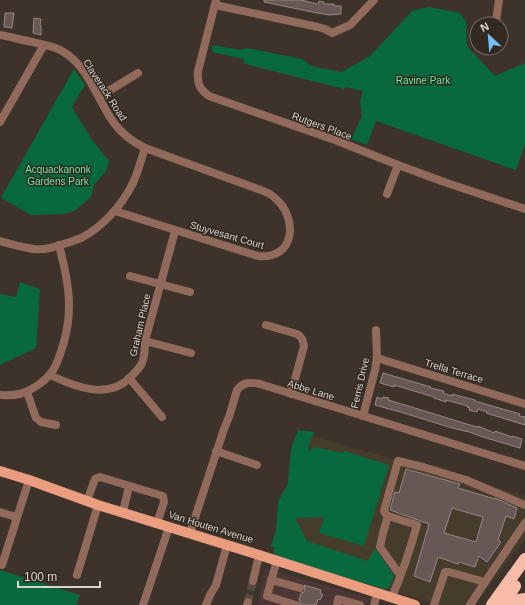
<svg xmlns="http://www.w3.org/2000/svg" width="525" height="605" font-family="Arial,sans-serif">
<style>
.commercial{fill:#4c3736}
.education{fill:#453c2b}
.green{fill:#08693f}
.building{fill:#675855;stroke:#988784;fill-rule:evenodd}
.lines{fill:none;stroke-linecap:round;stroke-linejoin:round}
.minor-tunnel{stroke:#554b43;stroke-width:8;stroke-dasharray:8 4;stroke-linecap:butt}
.minor{stroke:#916a5c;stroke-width:8}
.major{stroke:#eb9d80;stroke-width:10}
.highway{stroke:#f6bca8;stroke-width:12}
.labels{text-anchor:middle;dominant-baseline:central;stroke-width:3;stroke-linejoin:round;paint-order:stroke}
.park-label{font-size:10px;fill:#6ae9a4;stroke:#322920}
.street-label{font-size:10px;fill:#dad4ce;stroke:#322920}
</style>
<rect width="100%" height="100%" fill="#3d332a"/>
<path class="commercial" d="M 265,568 L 369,598 L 367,605 L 258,605 Z"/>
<path class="education" d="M 305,434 L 525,496 L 525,539 L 475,605 L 439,605 L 273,555 Z"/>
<g class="green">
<path d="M 429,7 L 460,13 L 466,21 L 467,46 L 495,76 L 525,63 L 525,144 L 516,170 L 376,121 L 367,145 L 351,139 L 362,116 L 360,101 L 363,91 L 346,87 L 344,89 L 257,67 L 243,63 L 244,59 L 212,52 L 213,45 L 240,50 L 248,48 L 302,59 L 311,66 L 342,72 L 370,56 L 412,11 Z"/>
<path d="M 74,69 L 85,85 L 72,107 L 92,140 L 109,161 L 106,171 L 94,185 L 91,197 L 76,210 L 64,214 L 31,215 L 1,198 Z"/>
<path d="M 20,282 L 40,289 L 36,348 L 0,365 L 0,294 L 16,297 Z"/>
<path d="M 298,430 L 315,432 L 309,443 L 308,451 L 315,447 L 343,453 L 344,451 L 389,465 L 364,546 L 319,533 L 324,517 L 295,518 L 307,541 L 368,561 L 375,548 L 394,576 L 389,588 L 384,589 L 273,555 L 275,548 L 271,546 L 276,530 L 278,502 L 288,483 L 291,449 Z"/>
<path d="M 0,570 L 80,595 L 76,605 L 0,605 Z"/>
</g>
<g class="building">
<path d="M 264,0 L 301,0 L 318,4 L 319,1 L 324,2 L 324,4 L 334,4 L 334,6 L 341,6 L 341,14 L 329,15 L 312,12 L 264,2 Z"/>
<path d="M 5,13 L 14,13 L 12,28 L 4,27 Z"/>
<path d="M 34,18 L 41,19 L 40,25 L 41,26 L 41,35 L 33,33 Z"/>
<path d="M 383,373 L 431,387 L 430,388 L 444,391 L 443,393 L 452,396 L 452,394 L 475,400 L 475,401 L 520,414 L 519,416 L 525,417 L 525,425 L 486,413 L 487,412 L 478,409 L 477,412 L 469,410 L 470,408 L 467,407 L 468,406 L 446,400 L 446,402 L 434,398 L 434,397 L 394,385 L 394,387 L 380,383 Z"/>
<path d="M 377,397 L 382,399 L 383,397 L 389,398 L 388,400 L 405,405 L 457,421 L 477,427 L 478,426 L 494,433 L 495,431 L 512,437 L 512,436 L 522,439 L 520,448 L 486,438 L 469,432 L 452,428 L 407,414 L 375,405 Z"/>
<path d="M 406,469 L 460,484 L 458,488 L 495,499 L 495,498 L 517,508 L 514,519 L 506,516 L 498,540 L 501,542 L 487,562 L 479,556 L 475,567 L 459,562 L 458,564 L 438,557 L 430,582 L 414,576 L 429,524 L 390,510 L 395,492 L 399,493 ZM 452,508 L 483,517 L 476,542 L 444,533 Z"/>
<path d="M 304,585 L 321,590 L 320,593 L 323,595 L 320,600 L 318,599 L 316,605 L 301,605 L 300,602 L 299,600 L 301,593 L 304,592 L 305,590 Z"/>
</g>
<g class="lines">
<path class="minor-tunnel" d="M 248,602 L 253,581"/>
<g class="minor">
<path d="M 216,0 L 198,71 C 197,83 199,89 209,96 L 335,140 L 398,165 L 447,183 L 525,209"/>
<path d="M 215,5 L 318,27 L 325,29 L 332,33 L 350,25 L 374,0"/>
<path d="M 499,24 L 496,21 L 499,0"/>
<path d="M 0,35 C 11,37 22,40 33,42 C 43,45 53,46 62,51 C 89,66 97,100 114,123 C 122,134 133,142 145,148 L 258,189 C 264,191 270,193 275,198 C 298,217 296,260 258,256 L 115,211"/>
<path d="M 99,97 L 138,73"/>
<path d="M 0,122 L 44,45"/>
<path d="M 387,194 L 398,165"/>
<path d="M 0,241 C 10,244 22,247 33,249 C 41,250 52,248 60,245 C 67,243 74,241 81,238 C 103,227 122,205 133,183 C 138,172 141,160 145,148"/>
<path d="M 130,276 L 190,292"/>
<path d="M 266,325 L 297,334 C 302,337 303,340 304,346 L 291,394"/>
<path d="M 145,341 L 191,353"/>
<path d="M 377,358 L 525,404"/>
<path d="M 50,375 C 75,387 108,400 131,377 C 135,372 140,368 142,363 C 145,356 145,348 145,341 L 175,231"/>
<path d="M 129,378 L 162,417"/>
<path d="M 27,392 L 36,418 L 41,422 L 56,425"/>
<path d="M 0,395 C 16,396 25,394 38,385 C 55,374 58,361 64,342 C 67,331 69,318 69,306 C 69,285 64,265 59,245"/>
<path d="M 363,416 L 375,370 L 377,358 L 376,330"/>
<path d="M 216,451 L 257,465"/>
<path d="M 87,501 L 95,479 L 100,477 L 163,496 L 164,502 L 157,523"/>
<path d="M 0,512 L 16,517"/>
<path d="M 123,512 L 129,486"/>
<path d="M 388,516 L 385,513 L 384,511 L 398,461 L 423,467 L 466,480 L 525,505"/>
<path d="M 190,533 L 224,429 L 229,417 L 237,390 C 243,382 250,382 260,384 L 525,466"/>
<path d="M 277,560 L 267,596 L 296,605"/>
<path d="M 2,565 L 29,480"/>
<path d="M 77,575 L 98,505"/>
<path d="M 271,580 L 300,588"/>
<path d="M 253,581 L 259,555"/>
<path d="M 392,597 C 402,574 410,550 417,525 L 388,516 L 383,533 L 380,547 L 400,575"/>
<path d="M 143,605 L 169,527"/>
<path d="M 206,605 L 210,595 L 216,585 L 227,545"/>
<path d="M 247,605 L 248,602"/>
<path d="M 337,605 L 338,599 L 360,605"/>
<path d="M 374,605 L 377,593"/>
<path d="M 434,605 L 445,572 L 449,572 L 485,582 L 525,523"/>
<path d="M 470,605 L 485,582"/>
</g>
<path class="major" d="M 0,471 L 29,480 L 98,505 L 259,555 L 415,605"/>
<g class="highway">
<path d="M 492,605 L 525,559"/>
<path d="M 503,605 L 515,586"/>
<path d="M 510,605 L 519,600 L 525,599"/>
</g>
</g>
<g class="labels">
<g class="park-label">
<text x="423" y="80">Ravine Park</text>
<text x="58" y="169">Acquackanonk<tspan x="58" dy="12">Gardens Park</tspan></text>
</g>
<g class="street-label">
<text transform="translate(105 90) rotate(57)">Claverack Road</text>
<text transform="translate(322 126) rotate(20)">Rutgers Place</text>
<text transform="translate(227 235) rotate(16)">Stuyvesant Court</text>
<text transform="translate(140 325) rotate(-77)">Graham Place</text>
<text transform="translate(454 371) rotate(17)">Trella Terrace</text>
<text transform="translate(360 383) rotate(-77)">Ferris Drive</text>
<text transform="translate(311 390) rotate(17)">Abbe Lane</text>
<text transform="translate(211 527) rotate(17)">Van Houten Avenue</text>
</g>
</g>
<g transform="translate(489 36) rotate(334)"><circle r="19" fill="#322920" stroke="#756d66"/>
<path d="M0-3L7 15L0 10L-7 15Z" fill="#76c0f7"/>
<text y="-6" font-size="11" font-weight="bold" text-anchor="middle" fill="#dad4ce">N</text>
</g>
<path d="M18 581v6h82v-6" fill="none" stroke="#dad4ce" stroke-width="2"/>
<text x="24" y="581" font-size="12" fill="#dad4ce" stroke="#322920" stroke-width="3" paint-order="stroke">100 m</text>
</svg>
